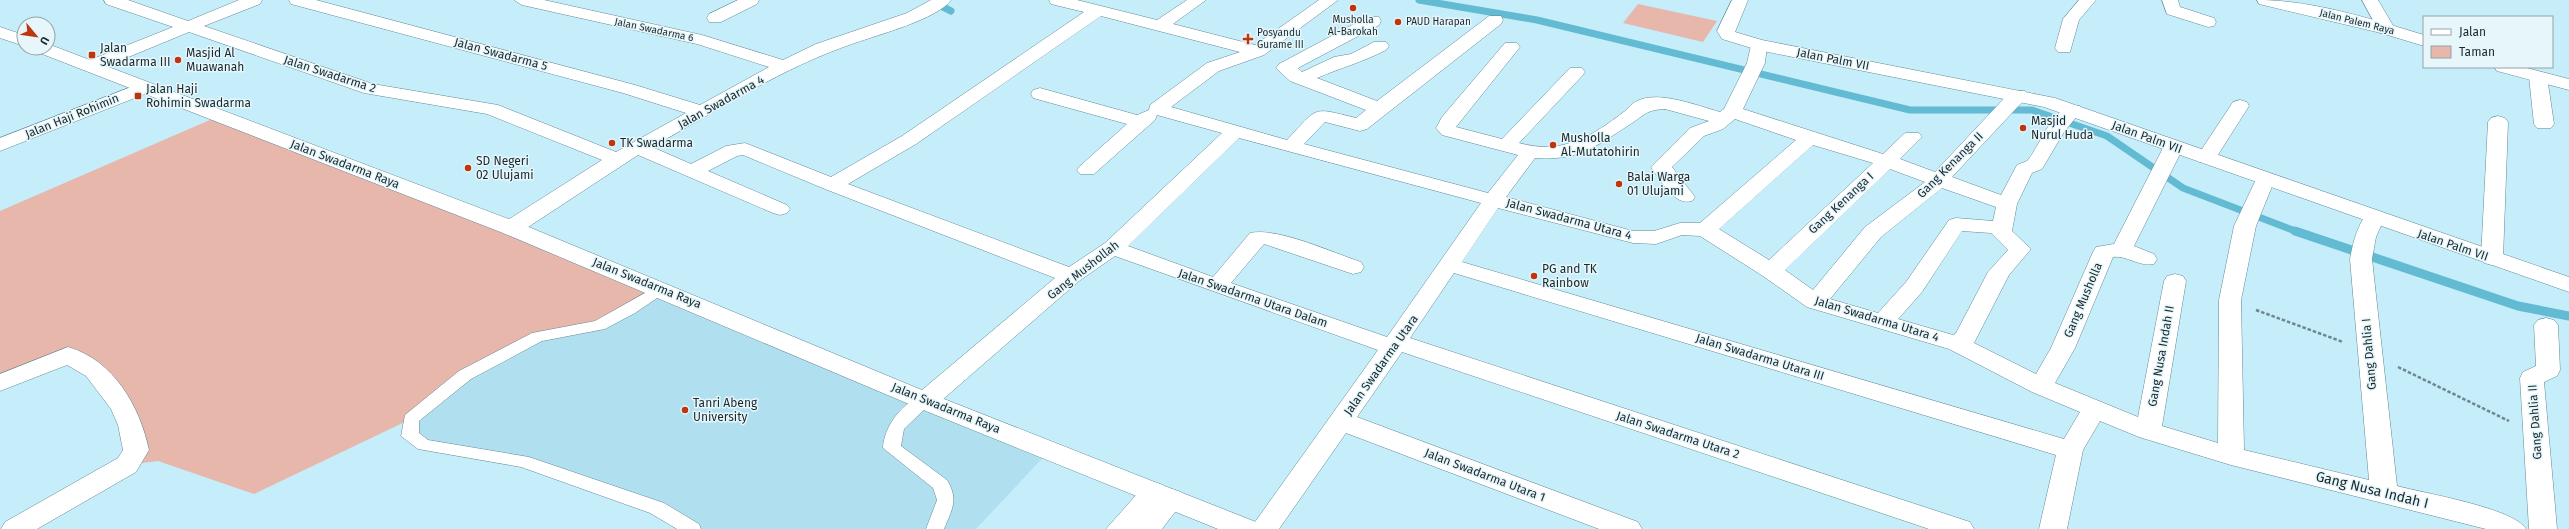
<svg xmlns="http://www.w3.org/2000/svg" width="2569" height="529" font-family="'Fira Sans',sans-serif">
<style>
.built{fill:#b0e0ef}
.green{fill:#e7b7ab}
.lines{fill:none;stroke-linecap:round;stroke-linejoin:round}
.stream-far1{stroke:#62bad3;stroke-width:7}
.stream{stroke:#62bad3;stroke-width:9}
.lane-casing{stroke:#648995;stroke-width:1}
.street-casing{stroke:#648995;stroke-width:1}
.secondary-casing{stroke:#648995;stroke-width:1}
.path{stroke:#6c8790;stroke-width:2.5;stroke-dasharray:3.5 2;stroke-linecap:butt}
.lane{fill:#fff;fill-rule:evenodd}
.street{fill:#fff;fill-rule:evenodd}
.secondary{fill:#fff;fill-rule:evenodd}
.poi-dot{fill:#be350e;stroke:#e6f6fb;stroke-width:1.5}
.labels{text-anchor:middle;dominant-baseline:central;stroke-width:3;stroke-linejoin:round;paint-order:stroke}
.far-poi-label{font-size:10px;fill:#18282c;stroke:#e6f6fb;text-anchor:start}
.far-street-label{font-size:10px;fill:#18282c;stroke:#e6f6fb}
.poi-label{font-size:12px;fill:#18282c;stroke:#e6f6fb;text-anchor:start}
.street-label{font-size:12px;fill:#18282c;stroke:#e6f6fb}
.near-street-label{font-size:14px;fill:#18282c;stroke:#e6f6fb}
</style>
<rect width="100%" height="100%" fill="#c5edfa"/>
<path class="built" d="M 661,289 L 1051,449 L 976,529 L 692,529 L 523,461 L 424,445 L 411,419 L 465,375 L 538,337 Z"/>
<g class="green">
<path d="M 1638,4 L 1717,21 L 1703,42 L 1623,23 Z"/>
<path d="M 219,116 L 661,289 L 599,325 L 538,337 L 465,375 L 411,419 L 254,494 L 158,461 L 127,465 L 122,406 L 66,354 L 0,382 L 0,211 Z"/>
</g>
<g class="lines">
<g class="stream-far1">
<path d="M 1419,0 L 1537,20 L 1910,110 L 2032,110 L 2107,136 L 2183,188 L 2298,232"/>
<path d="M 941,6 L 951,11"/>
</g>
<path class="stream" d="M 2295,231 L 2518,306 L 2569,316"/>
<defs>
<g id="lane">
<path d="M 661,284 L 669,289 L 666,292 L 635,313 L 605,329 L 542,341 L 471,379 L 419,421 L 419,433 L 428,440 L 529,457 L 664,503 L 699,524 L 701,529 L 677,529 L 650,513 L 521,467 L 418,449 L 401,436 L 405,415 L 459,371 L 532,333 L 595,321 Z"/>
<path d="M 925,395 L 931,397 L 933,401 L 904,429 L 901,446 L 947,480 C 959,500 952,509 944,529 L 926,529 L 937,500 L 933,488 L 883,448 C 884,426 903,401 925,395 Z"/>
</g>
<g id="street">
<path d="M 104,0 L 128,0 L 188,21 L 239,0 L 262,0 L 260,4 L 204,26 L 373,84 L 498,105 L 616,152 L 686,113 L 623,93 L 291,4 L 289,0 L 316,0 L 635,85 L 700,105 L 769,67 L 697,44 L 522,5 L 514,0 L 544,0 L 702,35 L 783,60 L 816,44 L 907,13 L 931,0 L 951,0 C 938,19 877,35 855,43 C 783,67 718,110 652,147 L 691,164 L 726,146 L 745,143 L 831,177 L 902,136 L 1084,12 L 1051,4 L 1049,0 L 1077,0 L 1157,20 L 1187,0 L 1206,0 L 1173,24 L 1255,45 L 1319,0 L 1338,0 L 1264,55 L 1219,71 L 1171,107 L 1287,140 C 1319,106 1311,107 1356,118 L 1366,110 L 1290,81 L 1276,68 L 1279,64 L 1367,17 L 1379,17 L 1381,21 L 1379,25 L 1298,68 L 1302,72 L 1334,57 L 1351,54 L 1374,42 L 1386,42 L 1389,46 L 1386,50 C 1363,62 1340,68 1317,78 L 1377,101 L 1489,16 L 1501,16 L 1503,20 L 1501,24 L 1367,129 L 1360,131 L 1325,122 L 1304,144 L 1488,193 L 1518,155 L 1442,135 L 1436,128 L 1442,117 L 1505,43 L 1517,43 L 1520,47 L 1456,127 L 1502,139 L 1570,68 L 1582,68 L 1585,72 L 1582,76 L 1519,143 C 1563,155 1591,137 1625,111 C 1629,108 1632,103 1637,101 C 1659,90 1698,106 1720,112 L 1724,109 L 1747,63 L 1752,41 L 1764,41 L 1767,45 L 1765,63 L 1743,109 L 1883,154 L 1905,133 L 1919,133 L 1922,137 L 1900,159 L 1935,172 L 2011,91 L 2025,91 L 2027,95 L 2025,99 L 1952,177 L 2001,195 L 2017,165 C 2021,163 2026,162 2028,160 C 2041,144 2055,100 2080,106 L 2082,110 L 2064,132 L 2042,169 L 2032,173 L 2017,204 L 2012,231 L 2031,249 L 2009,275 L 1974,343 L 2036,374 L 2051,348 L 2093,252 L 2096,247 L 2114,244 L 2164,146 L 2167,142 L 2181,142 L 2184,146 L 2134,246 L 2154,254 L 2157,259 L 2154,264 C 2138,267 2127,255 2113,257 L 2075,348 L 2055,383 L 2138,417 L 2164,281 L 2167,276 L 2175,274 L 2183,276 L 2186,281 L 2162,426 L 2218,443 L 2219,300 L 2234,226 L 2258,175 L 2272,175 L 2275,179 L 2256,226 L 2241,300 L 2244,450 L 2369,480 L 2350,259 C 2353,242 2357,227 2367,213 L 2374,211 L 2381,213 L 2385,217 L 2376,237 L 2372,259 L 2397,486 C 2423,493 2514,508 2526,529 L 2486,529 L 2231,465 L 2139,437 L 2100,421 L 2083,450 L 2067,529 L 2039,529 L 2056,455 L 1454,273 L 1410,338 L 1970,522 L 1974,529 L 1929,529 L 1402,352 L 1357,417 L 1638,522 L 1642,529 L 1599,529 L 1346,433 L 1279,529 L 1250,529 L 1378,350 L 1115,256 L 1079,281 L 934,407 L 925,409 L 916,407 L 913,401 L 916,395 L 1055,278 L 825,189 L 743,155 L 737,156 L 708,171 L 787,205 L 790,209 L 787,213 L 780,215 L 773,213 L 638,155 L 519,233 L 511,234 L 503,233 L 500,228 L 503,223 L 602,160 L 487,114 L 364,93 L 189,32 L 97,70 L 85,70 L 82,66 L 85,62 L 173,27 L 106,4 ZM 1101,16 L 1240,52 L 1207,63 L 1150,105 L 1149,110 L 1137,115 L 1040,88 L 1033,90 L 1031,94 L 1033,98 L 1127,124 L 1080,166 L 1077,170 L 1080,174 L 1094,174 L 1155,120 L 1157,115 L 1222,133 L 1105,243 L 1069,267 L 848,184 L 916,144 ZM 1665,109 L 1709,121 L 1690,128 L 1651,167 C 1661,181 1674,206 1692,201 L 1695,197 L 1672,167 L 1704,136 L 1723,129 L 1735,119 L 1796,140 L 1700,223 L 1680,223 L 1654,231 L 1633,231 L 1506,197 L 1535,158 C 1578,161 1595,147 1629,125 C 1645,115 1645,110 1665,109 ZM 1239,138 L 1481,203 L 1387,337 L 1231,283 L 1264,244 L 1353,274 L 1361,272 L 1364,267 L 1361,262 C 1333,253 1278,227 1250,233 L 1213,277 L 1128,246 ZM 1813,145 L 1873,163 L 1769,260 L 1719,229 ZM 1890,169 L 1925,182 L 1865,227 L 1813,290 L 1785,270 ZM 1942,188 L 1996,207 L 1993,221 L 1956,218 L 1949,220 L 1906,282 L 1878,313 L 1830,299 L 1881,237 ZM 1498,208 L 1633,243 L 1656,244 L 1682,235 L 1700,236 L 1763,276 L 1807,307 L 1949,349 L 2032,392 L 2080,412 L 2064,439 L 1462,262 ZM 1962,231 L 1991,233 L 2008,250 L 1988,272 L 1956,333 L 1953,335 L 1898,319 L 1922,292 Z"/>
<path d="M 738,0 L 759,0 L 757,4 L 721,22 L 709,22 L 707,18 L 709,14 Z"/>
<path d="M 2079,0 L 2096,0 L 2079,20 L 2070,52 L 2058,52 L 2055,48 L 2063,19 Z"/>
<path d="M 2162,0 L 2178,0 L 2180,7 L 2214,18 L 2216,22 L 2214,26 L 2208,27 L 2167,14 Z"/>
<path d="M 2362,0 L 2378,0 L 2395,29 L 2392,33 L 2380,33 Z"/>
<path d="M 2538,72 L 2544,73 L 2547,77 L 2554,124 L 2551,128 L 2537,128 L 2534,124 L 2529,77 L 2532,73 Z"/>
<path d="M 144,82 L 150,84 L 153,88 L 150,92 L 0,151 L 0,138 Z"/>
<path d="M 2240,100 L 2247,102 L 2249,106 L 2216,158 L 2213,162 L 2199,162 L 2196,158 L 2233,102 Z"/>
<path d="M 2498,116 L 2505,118 L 2508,122 L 2503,258 L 2500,263 L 2492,265 L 2484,263 L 2481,258 L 2488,122 L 2491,118 Z"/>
<path d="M 2546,318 L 2554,320 L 2558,325 L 2560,370 L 2557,376 L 2544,382 L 2557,529 L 2529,529 L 2520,378 L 2523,372 L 2536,366 L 2534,325 L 2538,320 Z"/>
<path d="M 68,347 C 114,360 140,407 149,450 L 136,472 L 37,529 L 1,529 L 5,522 L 118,458 L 123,450 L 118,425 L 111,409 L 86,376 L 67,365 L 0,391 L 0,374 Z"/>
<path d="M 1154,482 L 1163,485 L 1167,491 L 1172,489 L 1181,492 L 1185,499 L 1162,529 L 1106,529 L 1145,485 Z"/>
</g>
<g id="secondary">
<path d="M 1732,0 L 1748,0 L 1735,32 L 1762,40 L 2055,98 L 2569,277 L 2569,292 L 2044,107 L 1758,50 L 1722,39 L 1717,31 Z"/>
<path d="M 2257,0 C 2313,0 2371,19 2424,35 L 2424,46 L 2381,33 L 2259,4 Z"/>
<path d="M 0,27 L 24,35 L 24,46 L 0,38 Z"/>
<path d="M 48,44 L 519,223 L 934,395 L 1256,522 L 1260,529 L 1218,529 L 916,407 L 503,233 L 37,52 L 34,48 L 48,48 Z"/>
<path d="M 2494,67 L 2523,67 L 2569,79 L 2569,90 L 2497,71 Z"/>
</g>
</defs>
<use href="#lane" class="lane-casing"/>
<use href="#street" class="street-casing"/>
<use href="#secondary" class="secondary-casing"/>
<g class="path">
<path d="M 2256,310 L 2343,342"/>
<path d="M 2398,367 L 2509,421"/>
</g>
<use href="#lane" class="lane"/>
<use href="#street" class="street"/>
<use href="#secondary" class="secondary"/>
</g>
<g class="poi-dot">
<circle cx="1353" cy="8" r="4"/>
<circle cx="1398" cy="22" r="4"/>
<path d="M1246 33h4v4h4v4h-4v4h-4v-4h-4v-4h4z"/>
<rect x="88" y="51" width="8" height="8" rx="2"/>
<circle cx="178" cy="60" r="4"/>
<rect x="134" y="92" width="8" height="8" rx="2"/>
<circle cx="2023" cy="128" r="4"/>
<circle cx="612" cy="143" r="4"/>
<circle cx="1553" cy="145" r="4"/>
<circle cx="468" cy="168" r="4"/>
<circle cx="1619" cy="184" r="4"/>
<circle cx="1534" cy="276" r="4"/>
<circle cx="685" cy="410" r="4"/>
</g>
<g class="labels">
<g class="far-poi-label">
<text x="1353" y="20" text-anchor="middle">Musholla<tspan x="1353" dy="12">Al-Barokah</tspan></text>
<text x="1406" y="22">PAUD Harapan</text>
<text x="1257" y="33">Posyandu<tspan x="1257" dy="12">Gurame III</tspan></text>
</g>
<g class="far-street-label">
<text transform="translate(2357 22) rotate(14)">Jalan Palem Raya</text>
<text transform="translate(654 30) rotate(12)">Jalan Swadarma 6</text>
</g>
<g class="poi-label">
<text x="100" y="48">Jalan<tspan x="100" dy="14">Swadarma III</tspan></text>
<text x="186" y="53">Masjid Al<tspan x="186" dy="14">Muawanah</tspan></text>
<text x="146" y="89">Jalan Haji<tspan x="146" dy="14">Rohimin Swadarma</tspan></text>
<text x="2031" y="121">Masjid<tspan x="2031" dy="14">Nurul Huda</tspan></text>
<text x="1561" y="138">Musholla<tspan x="1561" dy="14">Al-Mutatohirin</tspan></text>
<text x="620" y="143">TK Swadarma</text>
<text x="476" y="161">SD Negeri<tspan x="476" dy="14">02 Ulujami</tspan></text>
<text x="1627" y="177">Balai Warga<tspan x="1627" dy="14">01 Ulujami</tspan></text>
<text x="1542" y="269">PG and TK<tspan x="1542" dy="14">Rainbow</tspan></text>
<text x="693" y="403">Tanri Abeng<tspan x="693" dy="14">University</tspan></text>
</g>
<g class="street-label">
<text transform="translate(501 54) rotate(15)">Jalan Swadarma 5</text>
<text transform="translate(1833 59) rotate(11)">Jalan Palm VII</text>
<text transform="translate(330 74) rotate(18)">Jalan Swadarma 2</text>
<text transform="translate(721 102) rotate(-29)">Jalan Swadarma 4</text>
<text transform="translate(72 116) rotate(-22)">Jalan Haji Rohimin</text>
<text transform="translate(2147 137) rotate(20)">Jalan Palm VII</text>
<text transform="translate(345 164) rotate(21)">Jalan Swadarma Raya</text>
<text transform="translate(1950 165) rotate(-45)">Gang Kenanga II</text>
<text transform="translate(1841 203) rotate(-43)">Gang Kenanga I</text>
<text transform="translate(1569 219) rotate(15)">Jalan Swadarma Utara 4</text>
<text transform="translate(2453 245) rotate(19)">Jalan Palm VII</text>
<text transform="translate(1083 270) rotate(-38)">Gang Mushollah</text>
<text transform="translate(647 283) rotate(22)">Jalan Swadarma Raya</text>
<text transform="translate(1253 298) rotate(19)">Jalan Swadarma Utara Dalam</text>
<text transform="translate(2083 300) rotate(-67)">Gang Musholla</text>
<text transform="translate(1877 319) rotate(17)">Jalan Swadarma Utara 4</text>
<text transform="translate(2369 354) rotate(-95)">Gang Dahlia I</text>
<text transform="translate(2161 356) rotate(-80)">Gang Nusa Indah II</text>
<text transform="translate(1760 357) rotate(17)">Jalan Swadarma Utara III</text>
<text transform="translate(1381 365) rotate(-55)">Jalan Swadarma Utara</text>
<text transform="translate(946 408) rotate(22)">Jalan Swadarma Raya</text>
<text transform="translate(2535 422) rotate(-94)">Gang Dahlia II</text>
<text transform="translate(1678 435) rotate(18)">Jalan Swadarma Utara 2</text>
<text transform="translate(1485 475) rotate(21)">Jalan Swadarma Utara 1</text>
</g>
<g class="near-street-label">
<text transform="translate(2372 490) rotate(14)">Gang Nusa Indah I</text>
</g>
</g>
<rect x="2423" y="16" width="130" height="52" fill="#e6f6fb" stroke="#94a4a8"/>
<rect x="2431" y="29" width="20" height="6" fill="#ffffff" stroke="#94a4a8"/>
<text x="2459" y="36" font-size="12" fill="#18282c">Jalan</text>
<rect x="2431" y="46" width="20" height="12" fill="#e7b7ab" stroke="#94a4a8"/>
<text x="2459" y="56" font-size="12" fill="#18282c">Taman</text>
<g transform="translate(36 36) rotate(119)"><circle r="19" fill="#e6f6fb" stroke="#94a4a8"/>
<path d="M0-3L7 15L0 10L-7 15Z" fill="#be350e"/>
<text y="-6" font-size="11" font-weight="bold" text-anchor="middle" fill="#18282c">U</text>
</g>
</svg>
